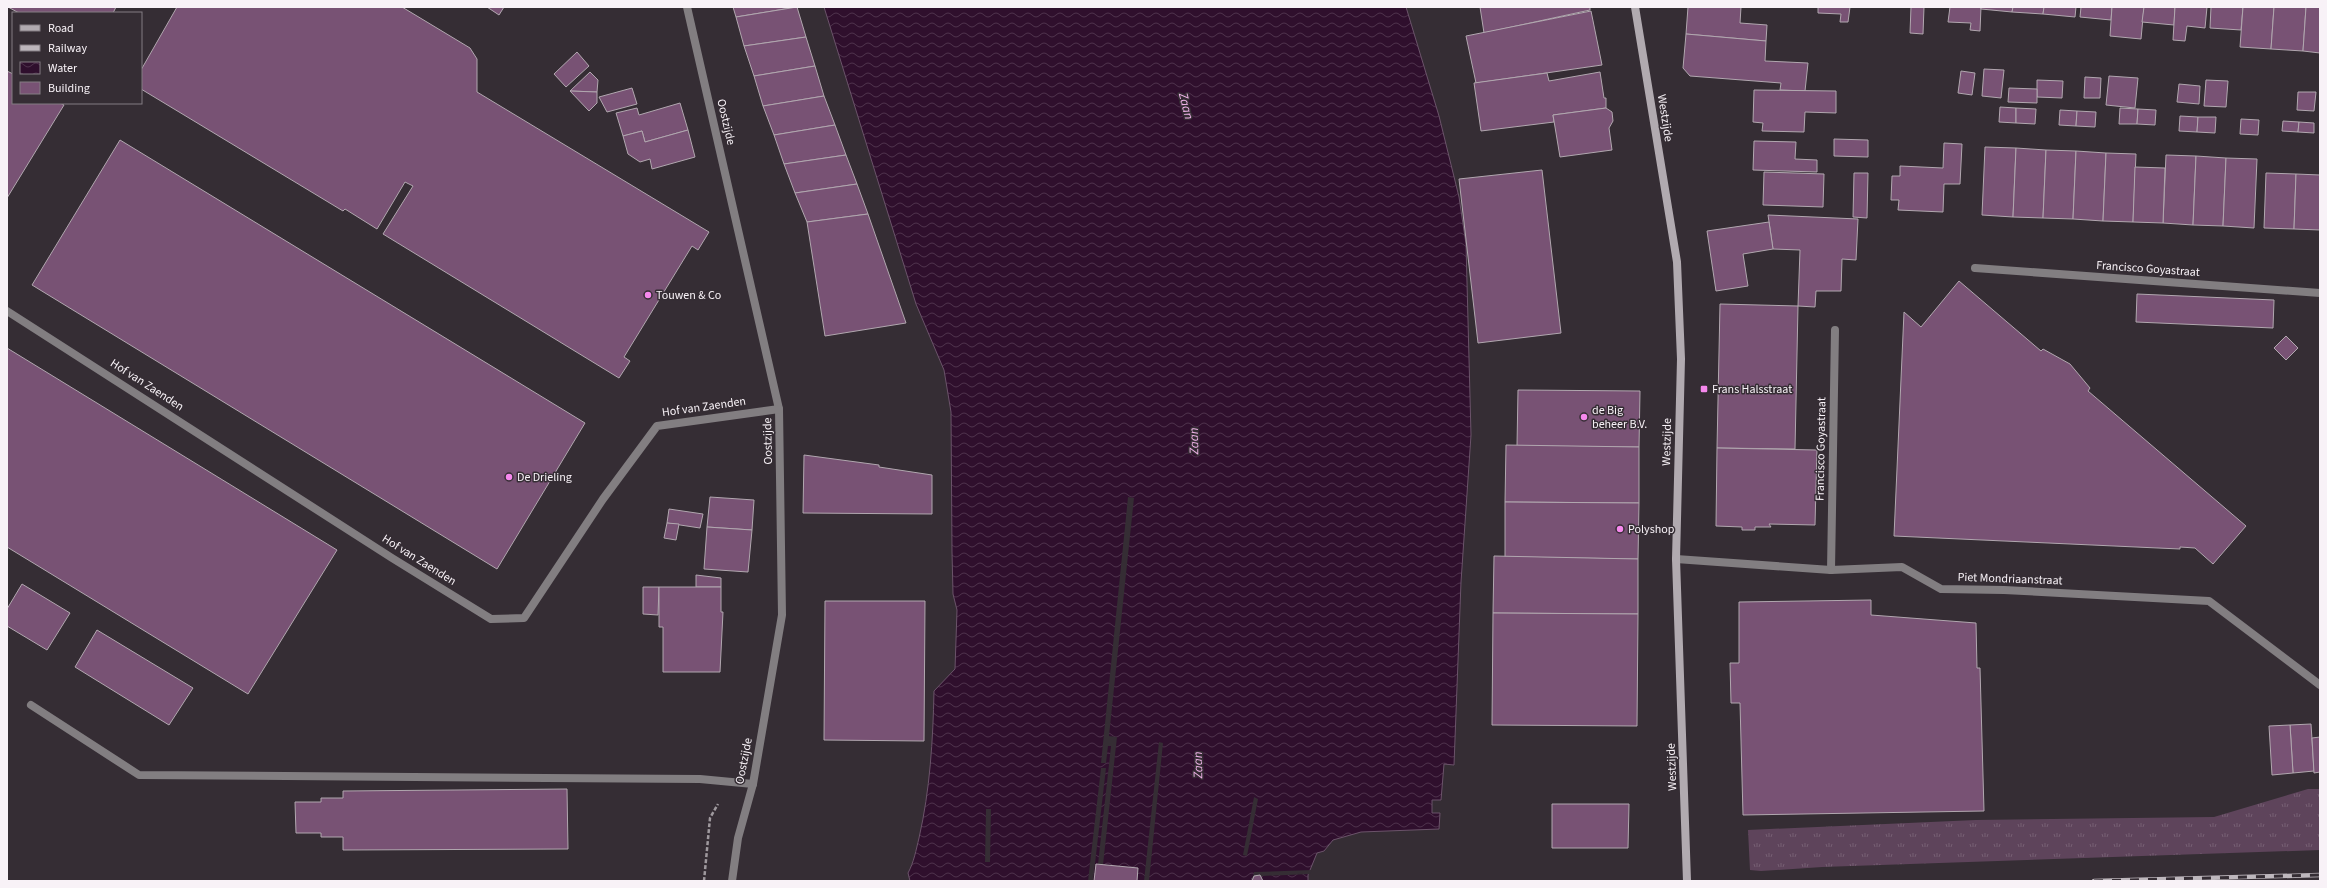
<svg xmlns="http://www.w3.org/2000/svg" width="2327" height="888" font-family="'Source Sans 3',sans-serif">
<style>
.grass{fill:url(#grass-tufts)}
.water{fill:url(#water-waves);stroke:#6b536a}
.pier{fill:#352d34}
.building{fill:#785274;stroke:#b1a7af}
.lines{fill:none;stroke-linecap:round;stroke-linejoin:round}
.path{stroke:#9f999e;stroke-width:2.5;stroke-dasharray:4 2;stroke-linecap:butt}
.lane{stroke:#827e81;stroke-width:8}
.street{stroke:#827e81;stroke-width:8}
.secondary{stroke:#b1aab0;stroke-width:8}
.rail-casing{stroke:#beb7bd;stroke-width:4.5}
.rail{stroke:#352d34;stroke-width:3;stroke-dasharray:9;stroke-linecap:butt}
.poi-dot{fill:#f688ed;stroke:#352d34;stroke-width:1.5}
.labels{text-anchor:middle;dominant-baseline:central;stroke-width:3;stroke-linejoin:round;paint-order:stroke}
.street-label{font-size:12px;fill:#f8f2f7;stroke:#352d34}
.poi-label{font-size:12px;fill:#f8f2f7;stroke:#352d34;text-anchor:start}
.water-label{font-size:13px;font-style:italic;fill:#efb2e8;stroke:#352d34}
</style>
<defs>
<pattern id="grass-tufts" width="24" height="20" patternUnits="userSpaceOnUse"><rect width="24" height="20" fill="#5e445b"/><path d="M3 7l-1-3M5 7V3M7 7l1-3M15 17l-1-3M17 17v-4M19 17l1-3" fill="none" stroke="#765f73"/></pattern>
<pattern id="water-waves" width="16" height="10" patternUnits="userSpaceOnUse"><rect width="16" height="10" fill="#2f0f2d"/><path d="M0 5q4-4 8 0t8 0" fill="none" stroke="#4e324c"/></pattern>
</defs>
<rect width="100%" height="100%" fill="#352d34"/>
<path class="grass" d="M 2308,789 L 2320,789 L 2320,850 L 1822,867 L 1761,871 L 1750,870 L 1748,830 L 1976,820 L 2214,817 Z"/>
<path class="water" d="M 824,7 L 1406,7 L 1439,116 L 1459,197 L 1466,244 L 1471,435 L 1461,582 L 1454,765 L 1444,764 L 1441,800 L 1432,800 L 1432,813 L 1440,813 L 1439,829 L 1361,832 L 1333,840 L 1324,851 L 1317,853 L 1308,875 L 1308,881 L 1263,881 L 1252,878 L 1252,881 L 910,881 L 908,873 C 914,862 916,850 919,838 C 930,790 933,740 934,691 L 955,669 L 957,610 L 953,594 L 952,552 L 951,412 L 944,370 L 916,304 Z"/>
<g class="pier">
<path d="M 1128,497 L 1134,498 L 1109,736 L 1117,737 L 1103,865 L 1098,864 L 1111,746 L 1108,746 L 1106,763 L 1101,763 Z"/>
<path d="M 1159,742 L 1163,743 L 1149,881 L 1144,881 Z"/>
<path d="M 1101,768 L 1106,768 L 1093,881 L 1088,881 Z"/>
<path d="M 1254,797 L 1258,799 L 1247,856 L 1243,855 Z"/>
<path d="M 986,809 L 991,809 L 990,862 L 985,862 Z"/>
<path d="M 1312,870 L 1310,874 L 1261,876 L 1263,881 L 1310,881 L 1252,881 L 1254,872 Z"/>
</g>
<g class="building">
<path d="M 8,7 L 116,7 L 113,13 L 19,13 Z"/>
<path d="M 177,7 L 402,7 L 470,48 L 477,59 L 477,92 L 709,232 L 698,250 L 692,246 L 624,357 L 630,361 L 619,378 L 383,234 L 413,186 L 405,182 L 377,229 L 345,209 L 343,211 L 141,89 L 141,70 Z"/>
<path d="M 487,7 L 504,7 L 499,15 Z"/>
<path d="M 733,7 L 797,7 L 736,17 Z"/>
<path d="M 797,7 L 806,37 L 744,46 L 736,17 Z"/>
<path d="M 1480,7 L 1590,7 L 1590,10 L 1484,33 Z"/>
<path d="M 1688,7 L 1741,7 L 1740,23 L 1767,25 L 1766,41 L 1686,34 Z"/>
<path d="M 1818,7 L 1850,7 L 1848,22 L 1840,22 L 1841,14 L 1818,13 Z"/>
<path d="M 1911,7 L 1924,7 L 1923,34 L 1910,33 Z"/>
<path d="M 1950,7 L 1981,7 L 1980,31 L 1970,30 L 1971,23 L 1948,22 Z"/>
<path d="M 1981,7 L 2013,7 L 2012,12 L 1981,9 Z"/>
<path d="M 2013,7 L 2044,7 L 2043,14 L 2012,12 Z"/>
<path d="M 2044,7 L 2076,7 L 2075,17 L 2043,14 Z"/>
<path d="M 2081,7 L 2112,7 L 2111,20 L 2080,17 Z"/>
<path d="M 2112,7 L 2144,7 L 2141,39 L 2110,36 Z"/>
<path d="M 2144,7 L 2175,7 L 2174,25 L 2142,22 Z"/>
<path d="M 2175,7 L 2207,7 L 2205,28 L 2187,26 L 2185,41 L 2173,40 Z"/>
<path d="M 2211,7 L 2243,7 L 2241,30 L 2210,28 Z"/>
<path d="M 2243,7 L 2274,7 L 2271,49 L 2240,47 Z"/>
<path d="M 2274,7 L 2306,7 L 2303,51 L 2271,49 Z"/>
<path d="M 2306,7 L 2320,7 L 2320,53 L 2303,51 Z"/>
<path d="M 1591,11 L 1602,65 L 1476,83 L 1466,36 Z"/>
<path d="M 1686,34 L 1766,41 L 1765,61 L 1808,63 L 1805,91 L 1780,90 L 1781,83 L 1690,76 L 1683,68 Z"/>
<path d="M 806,37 L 815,66 L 754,76 L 744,46 Z"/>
<path d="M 577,52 L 589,66 L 566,87 L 554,74 Z"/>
<path d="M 815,66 L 824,96 L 763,106 L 754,76 Z"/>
<path d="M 1984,69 L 2004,70 L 2001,98 L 1982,96 Z"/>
<path d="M 7,71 L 13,74 L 13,103 L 60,103 L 64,105 L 7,198 Z"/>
<path d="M 1961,71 L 1975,73 L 1972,95 L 1958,93 Z"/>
<path d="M 590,72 L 598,80 L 597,92 L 570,91 Z"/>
<path d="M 1600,72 L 1604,98 L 1606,98 L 1606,108 L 1553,115 L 1554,122 L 1481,131 L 1474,83 L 1547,73 L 1549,81 Z"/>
<path d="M 2109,76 L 2138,78 L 2135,108 L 2106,105 Z"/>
<path d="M 2085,77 L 2101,78 L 2100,98 L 2084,98 Z"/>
<path d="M 2037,80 L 2063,81 L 2062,98 L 2037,97 Z"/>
<path d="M 2206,80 L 2228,81 L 2226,107 L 2204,106 Z"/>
<path d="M 2179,84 L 2200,86 L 2199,104 L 2177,102 Z"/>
<path d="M 632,88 L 637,104 L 607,112 L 599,97 Z"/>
<path d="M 2009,88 L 2037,89 L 2037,103 L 2008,102 Z"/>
<path d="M 1754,90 L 1836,91 L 1836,113 L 1805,112 L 1804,132 L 1762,131 L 1763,123 L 1753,122 Z"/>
<path d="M 570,91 L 597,92 L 597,103 L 589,111 Z"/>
<path d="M 2298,92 L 2316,92 L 2314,111 L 2297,110 Z"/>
<path d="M 824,96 L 835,125 L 774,135 L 763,106 Z"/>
<path d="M 680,103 L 688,130 L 645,142 L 642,131 L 623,136 L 616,113 L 637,108 L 639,115 Z"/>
<path d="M 2000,107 L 2016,108 L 2016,123 L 1999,122 Z"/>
<path d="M 1606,108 L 1612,112 L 1613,121 L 1609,128 L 1612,150 L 1560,157 L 1553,115 Z"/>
<path d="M 2016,108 L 2036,109 L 2035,124 L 2016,123 Z"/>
<path d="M 2120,108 L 2138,109 L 2137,124 L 2119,124 Z"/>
<path d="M 2138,109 L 2156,110 L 2155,125 L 2137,124 Z"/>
<path d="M 2060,110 L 2077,111 L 2076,126 L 2059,125 Z"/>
<path d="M 2077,111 L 2096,112 L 2095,127 L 2076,126 Z"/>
<path d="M 2180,116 L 2198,117 L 2197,132 L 2179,131 Z"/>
<path d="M 2198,117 L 2216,117 L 2215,133 L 2197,132 Z"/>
<path d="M 2241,119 L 2259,120 L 2258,135 L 2240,134 Z"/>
<path d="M 2283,121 L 2299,122 L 2298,132 L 2282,131 Z"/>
<path d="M 2299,122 L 2314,123 L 2314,133 L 2298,132 Z"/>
<path d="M 835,125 L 846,155 L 784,164 L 774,135 Z"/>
<path d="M 688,130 L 695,157 L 652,169 L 650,159 L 640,162 L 628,154 L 623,136 L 642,131 L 645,142 Z"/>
<path d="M 1834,139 L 1868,140 L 1868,157 L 1834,156 Z"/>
<path d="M 120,140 L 585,423 L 497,569 L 32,285 Z"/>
<path d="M 1754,141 L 1796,142 L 1795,159 L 1817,160 L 1817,172 L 1753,170 Z"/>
<path d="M 1944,143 L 1962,144 L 1960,184 L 1944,184 L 1943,212 L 1898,210 L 1899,200 L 1891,200 L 1892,176 L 1900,176 L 1900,166 L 1943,168 Z"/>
<path d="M 1985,147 L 2016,148 L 2013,217 L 1982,215 Z"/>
<path d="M 2016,148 L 2046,150 L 2043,218 L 2013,217 Z"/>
<path d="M 2046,150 L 2076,151 L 2073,219 L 2043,218 Z"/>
<path d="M 2076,151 L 2106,153 L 2103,221 L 2073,219 Z"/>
<path d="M 2106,153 L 2136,154 L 2133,222 L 2103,221 Z"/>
<path d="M 846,155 L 857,184 L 795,193 L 784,164 Z"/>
<path d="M 2166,155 L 2196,156 L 2193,225 L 2163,223 Z"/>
<path d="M 2196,156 L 2226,158 L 2223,226 L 2193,225 Z"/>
<path d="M 2226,158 L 2257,159 L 2254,228 L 2223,226 Z"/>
<path d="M 2135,167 L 2165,168 L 2163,223 L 2133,222 Z"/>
<path d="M 1542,170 L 1561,333 L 1478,343 L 1459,179 Z"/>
<path d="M 1764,172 L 1824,174 L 1823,207 L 1763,205 Z"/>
<path d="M 1854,173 L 1868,173 L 1867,218 L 1853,217 Z"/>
<path d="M 2266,173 L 2296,174 L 2294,229 L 2264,228 Z"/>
<path d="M 2296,174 L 2320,175 L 2320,230 L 2294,229 Z"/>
<path d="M 857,184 L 868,214 L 807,222 L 795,193 Z"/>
<path d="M 868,214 L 906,323 L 825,336 L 807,222 Z"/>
<path d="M 1768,215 L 1858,219 L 1856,260 L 1842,259 L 1841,291 L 1816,291 L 1815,307 L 1798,306 L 1800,250 L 1773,249 Z"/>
<path d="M 1769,222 L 1773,249 L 1743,254 L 1748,286 L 1716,291 L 1707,231 Z"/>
<path d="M 1959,281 L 2041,351 L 2043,349 L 2070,364 L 2090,388 L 2088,391 L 2246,526 L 2213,564 L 2195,548 L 2180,547 L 2180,549 L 1894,536 L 1904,312 L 1921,327 Z"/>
<path d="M 2137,294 L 2274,300 L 2273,328 L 2136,322 Z"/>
<path d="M 1720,304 L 1798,306 L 1795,449 L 1717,448 Z"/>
<path d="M 2286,336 L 2298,348 L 2286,360 L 2274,348 Z"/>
<path d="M 7,348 L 337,550 L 248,694 L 7,547 Z"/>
<path d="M 1518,390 L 1640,391 L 1639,447 L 1517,446 Z"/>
<path d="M 1506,445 L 1639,447 L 1639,503 L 1505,502 Z"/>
<path d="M 1717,448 L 1817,450 L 1815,525 L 1769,524 L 1771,527 L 1755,527 L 1755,530 L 1742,530 L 1742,527 L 1716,526 Z"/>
<path d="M 804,455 L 879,465 L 879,467 L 932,475 L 932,514 L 803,513 Z"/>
<path d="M 710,497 L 754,500 L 752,530 L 707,527 Z"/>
<path d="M 1505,502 L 1639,503 L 1638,559 L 1505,557 Z"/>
<path d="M 669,509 L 703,514 L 700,528 L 667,523 Z"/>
<path d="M 667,523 L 679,524 L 676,540 L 664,538 Z"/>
<path d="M 707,527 L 752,530 L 748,572 L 704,569 Z"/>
<path d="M 1494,556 L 1638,559 L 1638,614 L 1493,613 Z"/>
<path d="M 696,575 L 721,578 L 721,587 L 696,587 Z"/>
<path d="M 22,584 L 70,613 L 47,650 L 7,626 L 7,609 Z"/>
<path d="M 643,587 L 659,587 L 658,615 L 643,614 Z"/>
<path d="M 659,587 L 721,587 L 721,612 L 723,612 L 720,672 L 663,672 L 663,627 L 659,627 Z"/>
<path d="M 1871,600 L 1871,615 L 1976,623 L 1977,668 L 1980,668 L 1984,811 L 1743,815 L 1740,703 L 1731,703 L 1730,663 L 1739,663 L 1739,602 Z"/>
<path d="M 825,601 L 925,601 L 924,741 L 824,740 Z"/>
<path d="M 1493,613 L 1638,614 L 1637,726 L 1492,725 Z"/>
<path d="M 97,630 L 193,688 L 169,725 L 75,667 Z"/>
<path d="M 2311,724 L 2314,771 L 2293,773 L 2290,725 Z"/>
<path d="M 2290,725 L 2293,773 L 2272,775 L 2269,726 Z"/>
<path d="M 2320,737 L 2320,772 L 2314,773 L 2312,738 Z"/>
<path d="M 567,789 L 568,849 L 343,850 L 343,837 L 321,837 L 321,833 L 296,833 L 295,802 L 321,802 L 321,798 L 343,798 L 343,791 Z"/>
<path d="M 1552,804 L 1629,804 L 1628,848 L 1552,848 Z"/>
<path d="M 1096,864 L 1138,868 L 1137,881 L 1094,881 Z"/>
<path d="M 1260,875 L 1263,881 L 1252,881 L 1254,876 Z"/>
</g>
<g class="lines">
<path class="path" d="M 704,881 L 710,818 L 718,804"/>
<path class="lane" d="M 31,705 L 139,775 L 700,779 L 753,784"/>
<g class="street">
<path d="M 687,7 L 779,409 L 782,615 L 753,784 L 738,838 L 732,881"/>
<path d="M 1975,268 L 2320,293"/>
<path d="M 7,311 L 392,558 L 491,619 L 524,618 L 603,499 L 657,426 L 779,409"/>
<path d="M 1676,559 L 1831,570 L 1902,567 L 1941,589 L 2004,590 L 2209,601 L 2320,685"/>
<path d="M 1831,570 L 1835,330"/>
</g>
<path class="secondary" d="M 1635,7 L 1677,262 L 1681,359 L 1676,559 L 1687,881"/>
<defs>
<path id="rail" d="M 2094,881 L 2320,875"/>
</defs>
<use href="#rail" class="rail-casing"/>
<use href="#rail" class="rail"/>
</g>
<g class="poi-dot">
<circle cx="648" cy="295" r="4"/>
<rect x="1700" y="385" width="8" height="8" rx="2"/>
<circle cx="1584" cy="417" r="4"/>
<circle cx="509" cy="477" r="4"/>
<circle cx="1620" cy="529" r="4"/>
</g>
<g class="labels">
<g class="street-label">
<text transform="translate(1665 118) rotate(81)">Westzijde</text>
<text transform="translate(726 122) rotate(77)">Oostzijde</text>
<text transform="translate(2148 269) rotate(4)">Francisco Goyastraat</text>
<text transform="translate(147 385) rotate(33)">Hof van Zaenden</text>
<text transform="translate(704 407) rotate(-8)">Hof van Zaenden</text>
<text transform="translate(768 441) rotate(-91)">Oostzijde</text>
<text transform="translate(1667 442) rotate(-89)">Westzijde</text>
<text transform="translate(1821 449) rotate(-89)">Francisco Goyastraat</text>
<text transform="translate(419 560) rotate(32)">Hof van Zaenden</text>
<text transform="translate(2010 579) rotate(2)">Piet Mondriaanstraat</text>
<text transform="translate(744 761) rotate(-79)">Oostzijde</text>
<text transform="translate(1672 767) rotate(-92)">Westzijde</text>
</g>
<g class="poi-label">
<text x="656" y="295">Touwen &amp; Co</text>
<text x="1712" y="389">Frans Halsstraat</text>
<text x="1592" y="410">de Big<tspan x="1592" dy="14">beheer B.V.</tspan></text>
<text x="517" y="477">De Drieling</text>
<text x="1628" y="529">Polyshop</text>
</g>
<g class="water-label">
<text transform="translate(1186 106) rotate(76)">Zaan</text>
<text transform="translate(1194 441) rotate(-91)">Zaan</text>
<text transform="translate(1198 765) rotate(-91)">Zaan</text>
</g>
</g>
<rect width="2327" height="888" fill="none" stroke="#f8f2f7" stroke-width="16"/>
<rect x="12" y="12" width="130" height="92" fill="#352d34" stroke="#837c82"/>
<rect x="20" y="25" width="20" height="6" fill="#b1aab0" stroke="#837c82"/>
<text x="48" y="32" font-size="12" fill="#f8f2f7">Road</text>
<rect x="20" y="45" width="20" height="6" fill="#beb7bd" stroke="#837c82"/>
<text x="48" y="52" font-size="12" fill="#f8f2f7">Railway</text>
<rect x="20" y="62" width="20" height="12" fill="url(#water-waves)" stroke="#837c82"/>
<text x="48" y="72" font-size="12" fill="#f8f2f7">Water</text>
<rect x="20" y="82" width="20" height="12" fill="#785274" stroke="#837c82"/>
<text x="48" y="92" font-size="12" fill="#f8f2f7">Building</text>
</svg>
